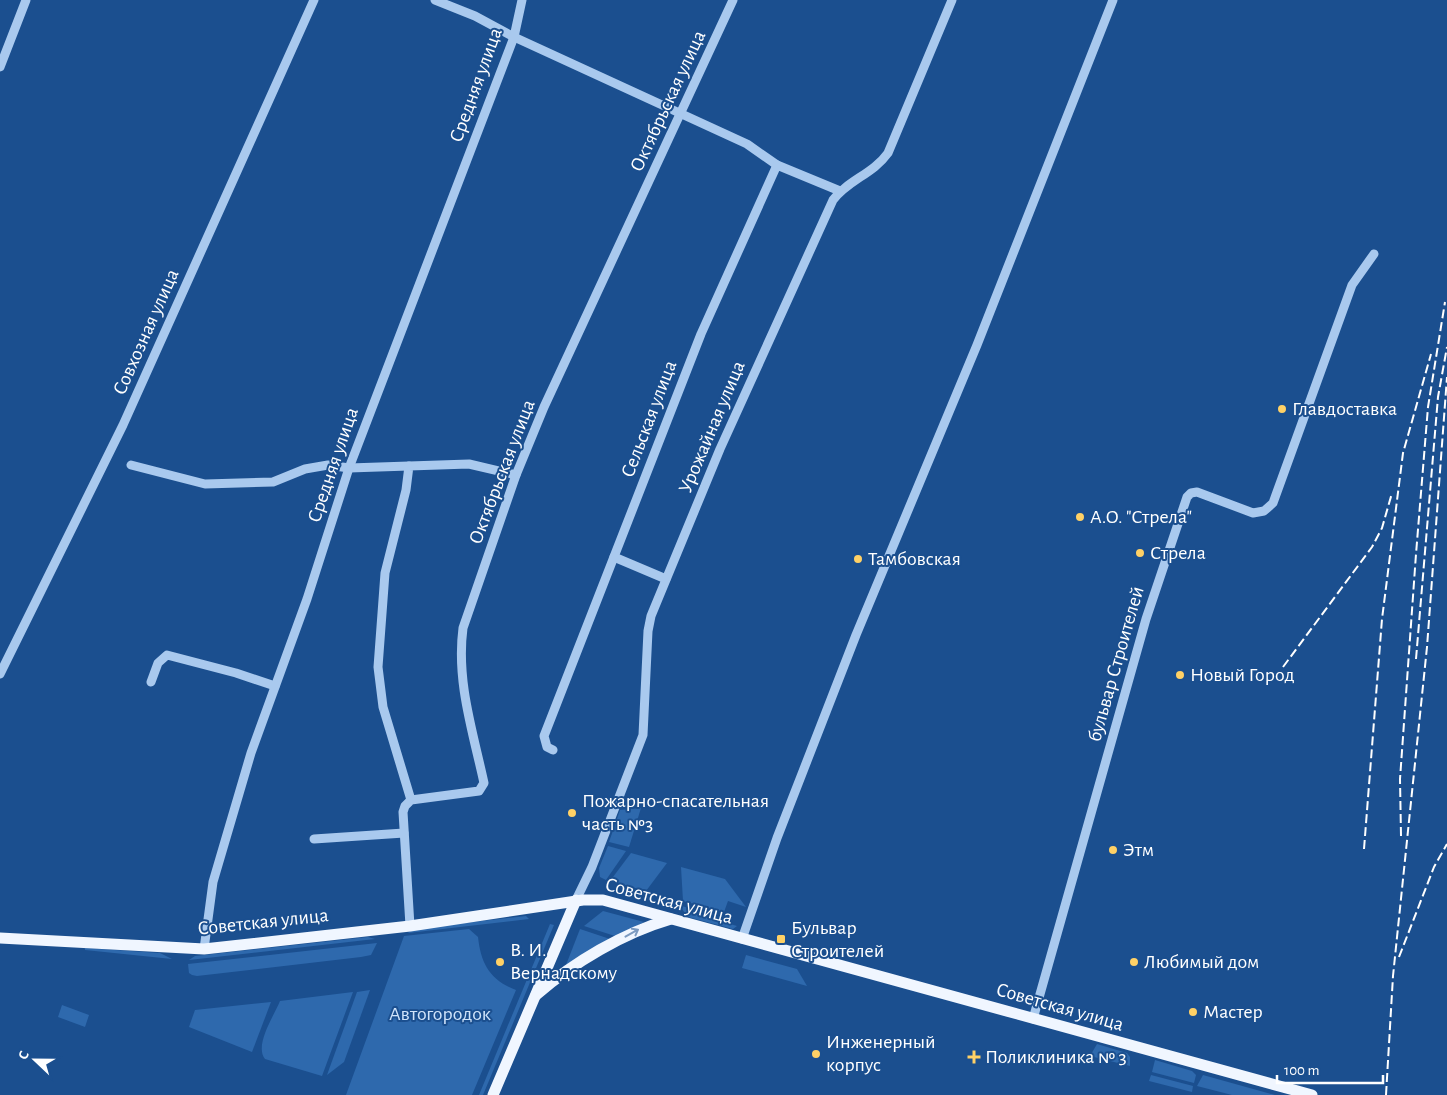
<svg xmlns="http://www.w3.org/2000/svg" width="1447" height="1095" font-family="'Alegreya Sans',sans-serif">
<style>
.green{fill:#2e69ad}
.lines{fill:none;stroke-linecap:round;stroke-linejoin:round}
.minor{stroke:#a9c9ee;stroke-width:9}
.major{stroke:#f0f6ff;stroke-width:11}
.rail{stroke:#fff;stroke-width:2;stroke-dasharray:9 4;stroke-linecap:butt}
.oneway{stroke:#7b9ac1}
.poi-dot{fill:#ffd166;stroke:#1b4f8f;stroke-width:2}
.labels{text-anchor:middle;dominant-baseline:central;stroke-width:4;stroke-linejoin:round;paint-order:stroke}
.street-label{font-size:20px;fill:#fff;stroke:#1b4f8f}
.poi-label{font-size:20px;fill:#fff;stroke:#1b4f8f;text-anchor:start}
.park-label{font-size:20px;fill:#cfe3fa;stroke:#1b4f8f}
</style>
<rect width="100%" height="100%" fill="#1b4f8f"/>
<g class="green">
<path d="M 641,808 L 629,847 L 609,842 L 620,810 Z"/>
<path d="M 608,846 L 626,851 L 606,880 L 600,877 L 599,868 Z"/>
<path d="M 631,853 L 667,863 L 646,891 L 610,881 Z"/>
<path d="M 681,867 L 725,879 L 746,907 L 728,901 L 724,912 L 683,901 Z"/>
<path d="M 667,902 L 718,916 L 720,921 L 737,926 L 733,929 L 688,917 L 682,909 L 666,904 Z"/>
<path d="M 603,911 L 644,922 L 618,937 L 584,926 Z"/>
<path d="M 526,916 L 529,919 L 408,933 L 412,929 Z"/>
<path d="M 550,924 L 554,925 L 483,1095 L 479,1095 Z"/>
<path d="M 469,929 L 478,937 C 481,964 490,980 516,990 L 472,1095 L 346,1095 L 404,936 Z"/>
<path d="M 580,929 L 610,939 L 566,965 Z"/>
<path d="M 368,937 L 375,939 L 189,960 L 195,956 Z"/>
<path d="M 377,943 L 371,955 L 361,957 L 197,976 L 192,975 L 189,973 L 188,964 Z"/>
<path d="M 85,948 L 160,953 L 172,959 L 85,950 Z"/>
<path d="M 746,955 L 797,969 L 807,986 L 742,968 Z"/>
<path d="M 370,990 L 344,1062 L 327,1075 L 357,992 Z"/>
<path d="M 353,992 L 322,1076 L 265,1059 C 254,1045 274,1016 280,1001 Z"/>
<path d="M 271,1002 L 252,1052 L 189,1027 L 195,1010 Z"/>
<path d="M 62,1005 L 89,1015 L 85,1027 L 58,1017 Z"/>
<path d="M 1097,1044 L 1127,1053 L 1130,1057 L 1130,1066 L 1090,1056 Z"/>
<path d="M 1155,1060 L 1192,1071 L 1196,1075 L 1194,1083 L 1152,1072 Z"/>
<path d="M 1151,1075 L 1193,1086 L 1192,1092 L 1149,1081 Z"/>
<path d="M 1203,1075 L 1275,1095 L 1232,1095 L 1197,1086 Z"/>
</g>
<g class="lines">
<g class="minor">
<path d="M 435,0 L 475,16 L 514,37 L 747,144 L 777,165"/>
<path d="M 0,67 L 26,0"/>
<path d="M 131,465 L 205,484 L 273,482 L 305,469 L 328,465 L 349,468 L 409,466"/>
<path d="M 614,557 L 666,579"/>
<path d="M 0,674 L 123,425 L 314,0"/>
<path d="M 151,682 L 158,663 L 167,655 L 236,673 L 275,686"/>
<path d="M 553,750 L 547,747 L 544,736 L 701,334 L 777,165 L 840,191"/>
<path d="M 411,800 L 383,707 L 378,667 L 385,573 L 406,490 L 409,466 L 469,464 L 516,475"/>
<path d="M 314,839 L 404,833"/>
<path d="M 576,900 L 592,867 L 643,735 L 648,631 L 651,616 L 720,449 L 833,200 C 848,180 873,174 888,153 L 952,0"/>
<path d="M 410,926 L 403,812 L 405,806 L 411,800 L 479,791 L 484,783 C 473,732 456,681 463,628 L 516,475 L 544,407 L 733,0"/>
<path d="M 742,939 L 777,838 L 856,635 L 977,345 L 1113,0"/>
<path d="M 204,949 L 213,882 L 251,753 L 307,599 L 349,468 L 514,37 L 522,0"/>
<path d="M 1033,1019 L 1146,619 L 1187,497 L 1191,493 L 1197,492 L 1253,513 L 1264,511 L 1273,503 L 1352,285 L 1374,254"/>
</g>
<g class="major">
<path d="M 0,938 L 204,949 L 410,926 L 583,900 L 603,900 L 1312,1095"/>
<path d="M 536,995 C 574,962 623,933 671,919"/>
<path d="M 493,1095 L 576,900"/>
</g>
<g class="rail">
<path d="M 1416,659 L 1438,397 L 1447,347"/>
<path d="M 1283,667 L 1372,547 L 1382,528 L 1392,493"/>
<path d="M 1401,836 L 1400,779 L 1416,554 L 1428,407 L 1445,302"/>
<path d="M 1364,849 L 1382,619 L 1403,453 L 1431,354"/>
<path d="M 1399,957 L 1434,867 L 1447,844"/>
<path d="M 1386,1095 L 1393,976 L 1427,647 L 1447,377"/>
</g>
</g>
<defs><path id="oneway-shaft" d="M-6 0H5M1.5-3L5.5 0L1.5 3" fill="none" stroke-width="1.6" stroke-linecap="round" stroke-linejoin="round" transform="scale(1.25)"/></defs>
<use class="oneway" href="#oneway-shaft" transform="translate(632 933) rotate(-29)"/>
<g class="poi-dot">
<circle cx="1282" cy="409" r="5"/>
<circle cx="1080" cy="517" r="5"/>
<circle cx="1140" cy="553" r="5"/>
<circle cx="858" cy="559" r="5"/>
<circle cx="1180" cy="675" r="5"/>
<circle cx="572" cy="813" r="5"/>
<circle cx="1113" cy="850" r="5"/>
<rect x="776" y="934" width="10" height="10" rx="2.5"/>
<circle cx="500" cy="962" r="5"/>
<circle cx="1134" cy="962" r="5"/>
<circle cx="1193" cy="1012" r="5"/>
<circle cx="816" cy="1054" r="5"/>
<path d="M971.5 1049.5h5v5h5v5h-5v5h-5v-5h-5v-5h5z"/>
</g>
<g class="labels">
<g class="street-label">
<text transform="translate(476 85) rotate(-70)">Средняя улица</text>
<text transform="translate(668 101) rotate(-65)">Октябрьская улица</text>
<text transform="translate(146 332) rotate(-66)">Совхозная улица</text>
<text transform="translate(649 419) rotate(-69)">Сельская улица</text>
<text transform="translate(712 427) rotate(-67)">Урожайная улица</text>
<text transform="translate(333 465) rotate(-71)">Средняя улица</text>
<text transform="translate(502 472) rotate(-69)">Октябрьская улица</text>
<text transform="translate(1116 664) rotate(-74)">бульвар Строителей</text>
<text transform="translate(669 901) rotate(15)">Советская улица</text>
<text transform="translate(263 922) rotate(-6)">Советская улица</text>
<text transform="translate(1060 1007) rotate(16)">Советская улица</text>
</g>
<g class="poi-label">
<text x="1292" y="409">Главдоставка</text>
<text x="1090" y="517">А.О. "Стрела"</text>
<text x="1150" y="553">Стрела</text>
<text x="868" y="559">Тамбовская</text>
<text x="1190" y="675">Новый Город</text>
<text x="582" y="801">Пожарно-спасательная<tspan x="582" dy="23">часть №3</tspan></text>
<text x="1123" y="850">Этм</text>
<text x="791" y="928">Бульвар<tspan x="791" dy="23">Строителей</tspan></text>
<text x="510" y="950">В. И.<tspan x="510" dy="23">Вернадскому</tspan></text>
<text x="1144" y="962">Любимый дом</text>
<text x="1203" y="1012">Мастер</text>
<text x="826" y="1042">Инженерный<tspan x="826" dy="23">корпус</tspan></text>
<text x="985" y="1057">Поликлиника № 3</text>
</g>
<g class="park-label">
<text x="440" y="1014">Автогородок</text>
</g>
</g>
<g transform="translate(35 1060) rotate(292)" stroke="#1b4f8f" stroke-width="4" paint-order="stroke">
<path d="M0-4L9 19L0 12L-9 19Z" fill="#ffffff"/>
<text y="-8" font-size="14" font-weight="bold" text-anchor="middle" fill="#ffffff">С</text>
</g>
<path d="M1277 1075v8h106v-8" fill="none" stroke="#ffffff" stroke-width="2.5"/>
<text x="1284" y="1075" font-size="15" fill="#ffffff" stroke="#1b4f8f" stroke-width="4" paint-order="stroke">100 m</text>
</svg>
